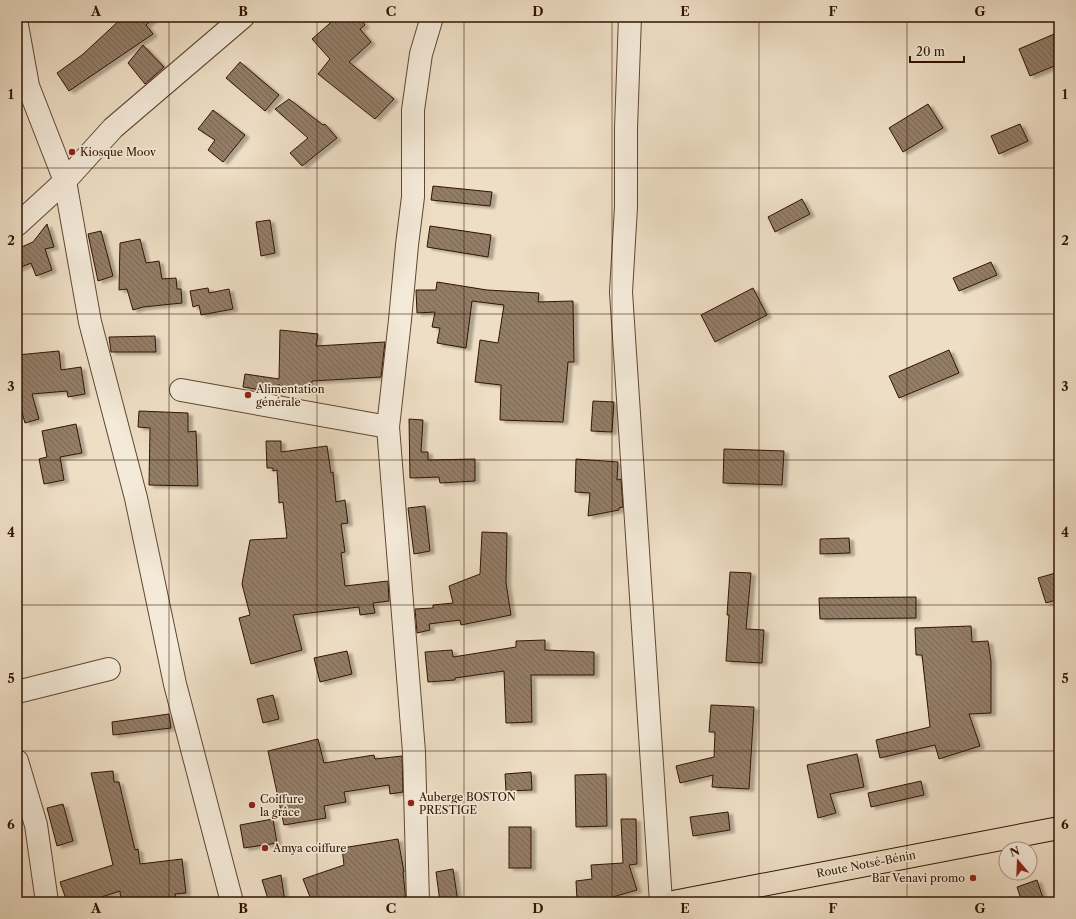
<svg xmlns="http://www.w3.org/2000/svg" width="1076" height="919" font-family="'Libre Caslon Text',serif">
<style>
.building{fill:url(#building-back-hatch);stroke:#321300;filter:url(#shadow)}
.lines{fill:none;stroke-linecap:round;stroke-linejoin:round}
.minor-casing{stroke:#614631;stroke-width:24}
.major-casing{stroke:#321300;stroke-width:24}
.minor{stroke:#f4ead9;stroke-width:22}
.major{stroke:#eedec5;stroke-width:22}
.grid{fill:none;stroke:#321300;stroke-width:1;stroke-opacity:0.55}
.poi-dot{fill:#8f2418;stroke:#f4ead9;stroke-width:1.5}
.labels{text-anchor:middle;dominant-baseline:central;stroke-width:3.5;stroke-linejoin:round;paint-order:stroke}
.poi-label{font-size:11px;fill:#321300;stroke:#f4ead9;text-anchor:start}
.street-label{font-size:11px;fill:#321300;stroke:#f4ead9}
.neatline{fill:none;stroke:#321300;stroke-width:1.5}
.grid-label{font-size:13px;text-anchor:middle;font-weight:bold;fill:#321300}
</style>
<defs>
<pattern id="building-back-hatch" width="6" height="6" patternUnits="userSpaceOnUse"><rect width="6" height="6" fill="#947d66"/><path d="M-1 5l2 2M0 0l6 6M5-1l2 2" fill="none" stroke="#796552"/></pattern>
<filter id="shadow"><feDropShadow dx="4.5" dy="2.5" stdDeviation="1" flood-color="#0004"/></filter>
</defs>
<rect width="100%" height="100%" fill="#eedec5"/>
<filter id="stains"><feTurbulence type="fractalNoise" baseFrequency=".005" numOctaves="4"/><feColorMatrix values="0 0 0 0 .2 0 0 0 0 .09 0 0 0 0 .02 0 0 0 .5 -.17"/></filter>
<radialGradient id="worn" r=".72"><stop offset=".6" stop-color="#630" stop-opacity="0"/><stop offset="1" stop-color="#630" stop-opacity=".3"/></radialGradient>
<g class="building">
<path d="M 123,17 L 155,17 L 146,25 L 153,34 L 69,91 L 57,73 L 82,55 Z"/>
<path d="M 337,17 L 358,17 L 365,25 L 360,29 L 371,42 L 349,62 L 394,99 L 375,119 L 318,74 L 330,59 L 312,39 Z"/>
<path d="M 1059,32 L 1059,64 L 1030,76 L 1019,49 Z"/>
<path d="M 143,45 L 164,67 L 145,84 L 128,63 Z"/>
<path d="M 240,62 L 279,95 L 265,111 L 226,78 Z"/>
<path d="M 289,99 L 323,125 L 325,124 L 337,138 L 302,166 L 290,153 L 308,138 L 275,109 Z"/>
<path d="M 928,104 L 943,128 L 903,152 L 889,128 Z"/>
<path d="M 213,110 L 245,135 L 223,162 L 208,150 L 215,140 L 198,129 Z"/>
<path d="M 1020,124 L 1028,141 L 999,154 L 991,136 Z"/>
<path d="M 433,186 L 492,192 L 490,206 L 431,200 Z"/>
<path d="M 802,199 L 810,214 L 775,232 L 768,217 Z"/>
<path d="M 270,220 L 275,253 L 261,256 L 256,222 Z"/>
<path d="M 47,224 L 54,247 L 45,249 L 52,270 L 36,276 L 31,263 L 17,269 L 17,249 L 33,242 Z"/>
<path d="M 430,226 L 491,235 L 488,257 L 427,247 Z"/>
<path d="M 101,231 L 113,276 L 98,281 L 88,234 Z"/>
<path d="M 140,239 L 146,263 L 159,261 L 162,279 L 176,278 L 177,289 L 181,289 L 182,303 L 143,307 L 133,310 L 127,289 L 119,290 L 120,243 Z"/>
<path d="M 991,262 L 997,275 L 959,291 L 953,278 Z"/>
<path d="M 437,282 L 487,290 L 539,293 L 538,302 L 573,301 L 574,362 L 568,362 L 563,422 L 500,420 L 501,385 L 475,382 L 480,340 L 498,343 L 504,305 L 472,301 L 466,348 L 437,343 L 440,328 L 432,327 L 435,312 L 417,313 L 416,290 L 436,290 Z"/>
<path d="M 208,288 L 209,293 L 229,289 L 233,309 L 201,315 L 199,305 L 193,307 L 190,291 Z"/>
<path d="M 753,288 L 767,315 L 715,342 L 701,315 Z"/>
<path d="M 280,330 L 318,334 L 316,346 L 385,342 L 381,377 L 312,381 L 311,391 L 279,388 L 279,384 L 278,393 L 243,387 L 245,374 L 279,379 Z"/>
<path d="M 155,336 L 156,352 L 111,352 L 109,337 Z"/>
<path d="M 949,350 L 959,373 L 899,398 L 889,376 Z"/>
<path d="M 59,351 L 61,370 L 81,367 L 85,394 L 68,397 L 67,391 L 32,394 L 39,419 L 25,423 L 17,395 L 17,355 Z"/>
<path d="M 593,401 L 614,402 L 612,432 L 591,431 Z"/>
<path d="M 139,411 L 188,413 L 188,432 L 196,431 L 198,486 L 149,485 L 150,428 L 138,427 Z"/>
<path d="M 409,419 L 423,420 L 421,452 L 428,452 L 428,460 L 475,459 L 475,481 L 440,483 L 439,477 L 410,478 Z"/>
<path d="M 76,424 L 82,453 L 60,457 L 64,480 L 44,484 L 39,459 L 47,457 L 42,431 Z"/>
<path d="M 266,441 L 281,441 L 281,452 L 327,446 L 331,473 L 333,472 L 336,502 L 345,500 L 348,523 L 341,524 L 345,552 L 341,553 L 345,586 L 388,581 L 389,601 L 373,603 L 375,613 L 360,615 L 359,607 L 293,615 L 302,650 L 251,664 L 239,618 L 250,615 L 242,584 L 250,540 L 287,538 L 283,502 L 279,503 L 277,470 L 273,471 L 273,468 L 267,468 Z"/>
<path d="M 724,449 L 784,451 L 782,485 L 723,483 Z"/>
<path d="M 576,459 L 618,462 L 617,480 L 621,479 L 623,507 L 619,508 L 619,510 L 588,516 L 590,493 L 575,492 Z"/>
<path d="M 425,506 L 430,551 L 414,554 L 408,508 Z"/>
<path d="M 482,532 L 507,533 L 506,583 L 511,615 L 461,625 L 460,620 L 429,624 L 430,630 L 417,633 L 415,609 L 433,608 L 433,605 L 453,603 L 449,586 L 480,574 Z"/>
<path d="M 849,538 L 850,553 L 820,554 L 820,539 Z"/>
<path d="M 730,572 L 751,573 L 746,629 L 764,630 L 762,663 L 726,661 L 729,615 L 727,615 Z"/>
<path d="M 1059,572 L 1059,599 L 1046,603 L 1038,578 Z"/>
<path d="M 916,597 L 916,618 L 820,619 L 819,598 Z"/>
<path d="M 971,626 L 972,642 L 988,641 L 991,661 L 991,713 L 969,714 L 980,746 L 939,759 L 935,745 L 880,758 L 876,740 L 930,727 L 922,655 L 916,655 L 915,628 Z"/>
<path d="M 545,640 L 545,650 L 594,652 L 594,675 L 531,675 L 532,722 L 506,723 L 504,671 L 455,678 L 455,680 L 428,682 L 425,652 L 452,650 L 453,657 L 516,647 L 516,641 Z"/>
<path d="M 347,651 L 352,674 L 320,682 L 314,658 Z"/>
<path d="M 273,695 L 279,719 L 263,723 L 257,699 Z"/>
<path d="M 711,705 L 754,707 L 749,789 L 712,787 L 713,775 L 680,783 L 676,766 L 714,757 L 715,732 L 709,732 Z"/>
<path d="M 169,714 L 171,728 L 113,735 L 112,722 Z"/>
<path d="M 318,739 L 324,763 L 374,755 L 375,759 L 402,756 L 403,792 L 390,794 L 389,785 L 344,792 L 346,802 L 324,806 L 326,818 L 284,825 L 268,751 Z"/>
<path d="M 857,754 L 864,787 L 830,794 L 836,813 L 818,818 L 807,765 Z"/>
<path d="M 113,771 L 114,782 L 119,782 L 135,850 L 138,849 L 140,864 L 182,859 L 186,893 L 175,894 L 176,902 L 121,902 L 120,891 L 86,902 L 67,902 L 60,882 L 113,865 L 91,773 Z"/>
<path d="M 531,772 L 532,790 L 506,791 L 505,774 Z"/>
<path d="M 606,774 L 607,826 L 576,827 L 575,775 Z"/>
<path d="M 921,781 L 924,795 L 871,807 L 868,793 Z"/>
<path d="M 63,804 L 73,841 L 57,846 L 47,808 Z"/>
<path d="M 728,812 L 730,830 L 693,836 L 690,817 Z"/>
<path d="M 273,819 L 277,843 L 244,848 L 240,825 Z"/>
<path d="M 621,819 L 636,819 L 637,864 L 629,865 L 637,890 L 599,901 L 598,898 L 577,900 L 576,881 L 592,879 L 591,865 L 623,863 Z"/>
<rect x="509" y="827" width="22" height="41"/>
<path d="M 398,839 L 404,872 L 403,872 L 406,902 L 312,902 L 303,879 L 344,865 L 342,848 Z"/>
<path d="M 453,869 L 458,902 L 440,902 L 436,872 Z"/>
<path d="M 281,875 L 285,902 L 269,902 L 262,880 Z"/>
<path d="M 1037,880 L 1043,898 L 1030,902 L 1022,902 L 1017,887 Z"/>
</g>
<g class="lines">
<defs>
<g id="minor">
<path d="M 630,17 L 626,128 L 626,207 L 621,292 L 661,902"/>
<path d="M 17,25 L 28,86 L 65,181 L 90,322 L 136,498 L 175,684 L 232,902"/>
<path d="M 17,225 L 65,181 L 113,128 L 243,17"/>
<path d="M 181,390 L 388,427"/>
<path d="M 17,692 L 109,669"/>
<path d="M 17,761 L 36,825 L 47,902"/>
<path d="M 418,902 L 414,752 L 388,427 L 400,320 L 407,245 L 413,197 L 413,110 L 421,54 L 432,17"/>
</g>
<path id="major" d="M 673,902 L 1059,828"/>
</defs>
<use href="#minor" class="minor-casing"/>
<use href="#major" class="major-casing"/>
<use href="#minor" class="minor"/>
<use href="#major" class="major"/>
</g>
<path class="grid" d="M 169,17 L 169,902M 317,17 L 317,902M 464,17 L 464,902M 612,17 L 612,902M 759,17 L 759,902M 907,17 L 907,902M 17,168 L 1059,168M 17,314 L 1059,314M 17,460 L 1059,460M 17,605 L 1059,605M 17,751 L 1059,751"/>
<g class="poi-dot">
<circle cx="72" cy="152" r="4"/>
<circle cx="248" cy="395" r="4"/>
<circle cx="411" cy="803" r="4"/>
<circle cx="252" cy="805" r="4"/>
<circle cx="265" cy="848" r="4"/>
<circle cx="973" cy="878" r="4"/>
</g>
<g class="labels">
<g class="poi-label">
<text x="80" y="152">Kiosque Moov</text>
<text x="256" y="389">Alimentation<tspan x="256" dy="13">générale</tspan></text>
<text x="419" y="797">Auberge BOSTON<tspan x="419" dy="13">PRESTIGE</tspan></text>
<text x="260" y="799">Coiffure<tspan x="260" dy="13">la grâce</tspan></text>
<text x="273" y="848">Amya coiffure</text>
<text x="965" y="878" text-anchor="end">Bar Venavi promo</text>
</g>
<g class="street-label">
<text transform="translate(866 864) rotate(-11)">Route Notsé-Bénin</text>
</g>
</g>
<rect width="1076" height="919" fill="none" stroke="#eedec5" stroke-width="44"/>
<g transform="translate(1018 861) rotate(341)"><circle r="19" fill="#f4ead9" stroke="#a69482"/>
<path d="M0-3L7 15L0 10L-7 15Z" fill="#8f2418"/>
<text y="-6" font-size="11" font-weight="bold" text-anchor="middle" fill="#321300">N</text>
</g>
<path d="M910 56v6h54v-6" fill="none" stroke="#321300" stroke-width="2"/>
<text x="916" y="56" font-size="12" fill="#321300" stroke="#f4ead9" stroke-width="3" paint-order="stroke">20 m</text>
<rect x="22" y="22" width="1032" height="875" class="neatline"/>
<g class="grid-label">
<text x="96" y="16">A</text>
<text x="243" y="16">B</text>
<text x="391" y="16">C</text>
<text x="538" y="16">D</text>
<text x="685" y="16">E</text>
<text x="833" y="16">F</text>
<text x="980" y="16">G</text>
<text x="11" y="99">1</text>
<text x="1065" y="99">1</text>
<text x="11" y="245">2</text>
<text x="1065" y="245">2</text>
<text x="11" y="391">3</text>
<text x="1065" y="391">3</text>
<text x="11" y="537">4</text>
<text x="1065" y="537">4</text>
<text x="11" y="683">5</text>
<text x="1065" y="683">5</text>
<text x="11" y="829">6</text>
<text x="1065" y="829">6</text>
<text x="96" y="913">A</text>
<text x="243" y="913">B</text>
<text x="391" y="913">C</text>
<text x="538" y="913">D</text>
<text x="685" y="913">E</text>
<text x="833" y="913">F</text>
<text x="980" y="913">G</text>
</g>
<rect width="100%" height="100%" filter="url(#stains)"/>
<rect width="100%" height="100%" fill="url(#worn)"/>
</svg>
